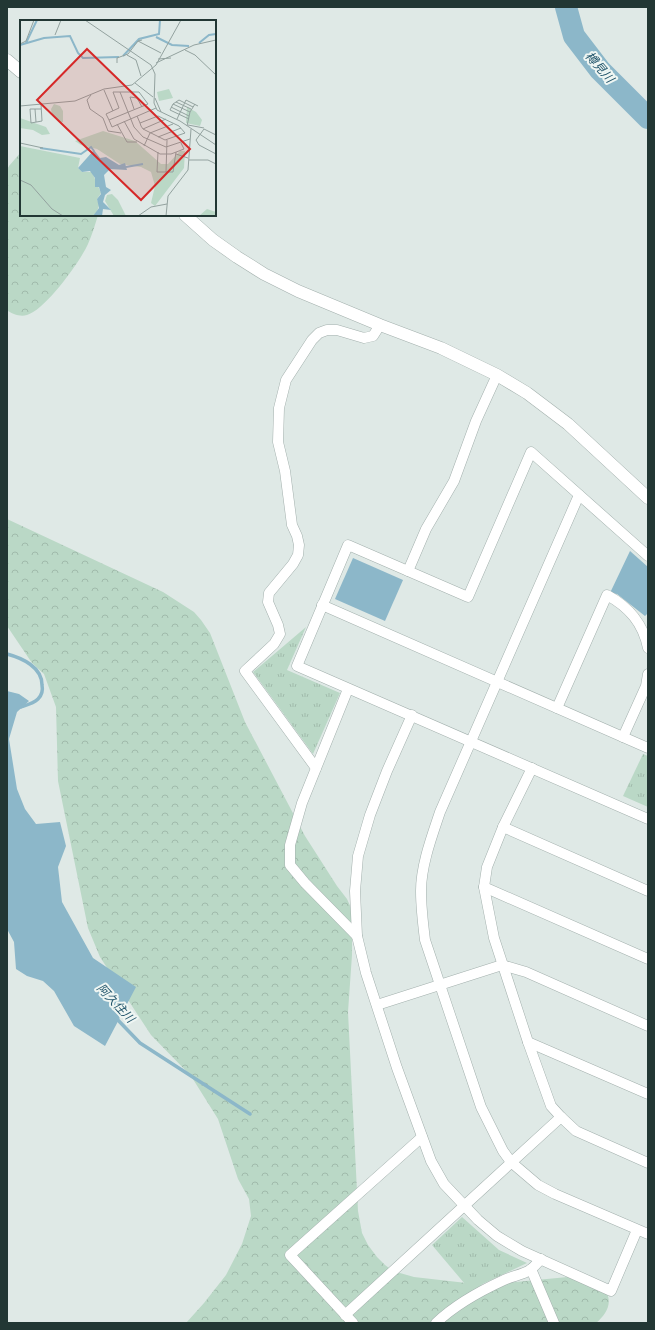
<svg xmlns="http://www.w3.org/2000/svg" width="655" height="1330" font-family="'Noto Sans','Noto Sans JP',sans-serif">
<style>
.forest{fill:url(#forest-crowns)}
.park{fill:url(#park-tufts)}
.water{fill:#8cb7c9}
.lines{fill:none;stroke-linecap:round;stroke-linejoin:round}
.stream{stroke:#8cb7c9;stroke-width:3.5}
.river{stroke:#8cb7c9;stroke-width:22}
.minor-casing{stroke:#a3b0ad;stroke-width:11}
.tertiary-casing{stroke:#a3b0ad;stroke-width:13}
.minor{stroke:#fff;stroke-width:10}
.tertiary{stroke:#fff;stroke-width:12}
.labels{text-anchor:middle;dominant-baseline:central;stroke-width:4;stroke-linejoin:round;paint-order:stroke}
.water-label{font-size:12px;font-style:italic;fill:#23566c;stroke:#eff6f3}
.inset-river{fill:none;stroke:#8cb7c9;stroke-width:2}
.inset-road{fill:none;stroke:#93a29f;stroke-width:1}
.view{fill:#d62828;fill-opacity:0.15;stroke:#d62828;stroke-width:2}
.inset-edge{fill:none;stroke:#223734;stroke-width:2}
</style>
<defs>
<pattern id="forest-crowns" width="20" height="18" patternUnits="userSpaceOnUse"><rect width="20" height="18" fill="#bad8c6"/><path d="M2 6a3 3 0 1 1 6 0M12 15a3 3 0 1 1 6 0" fill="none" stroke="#a0baab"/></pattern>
<pattern id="park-tufts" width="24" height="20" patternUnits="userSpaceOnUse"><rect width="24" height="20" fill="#bad8c6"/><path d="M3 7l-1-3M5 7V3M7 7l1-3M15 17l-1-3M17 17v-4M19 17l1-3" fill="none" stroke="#a0baab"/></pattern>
</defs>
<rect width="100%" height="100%" fill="#dfe9e6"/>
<g class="forest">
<path d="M 21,152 L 21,215 L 98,215 C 95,225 92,235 88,244 C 80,262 45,310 27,315 C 20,317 12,314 7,310 L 7,171 L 9,166 Z"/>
<path d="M 7,519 L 163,592 L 194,612 L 201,620 L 210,633 L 245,722 L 305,836 L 337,886 L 347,899 L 352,910 L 352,955 L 348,1012 L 358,1211 L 362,1233 L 368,1245 L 377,1257 L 385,1265 L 393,1271 L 414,1277 L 484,1285 L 578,1276 C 582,1276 588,1276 591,1277 C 596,1278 600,1283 603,1287 C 614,1300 608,1313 596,1323 L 186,1323 L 204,1303 L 226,1275 L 242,1244 L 251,1216 L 249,1199 L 238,1179 L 218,1119 L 191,1076 L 151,1035 L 100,957 L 88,928 L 58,781 L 56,707 L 44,674 L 32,663 L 7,626 Z"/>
</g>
<g class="park">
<path d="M 306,627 L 287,670 L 340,693 L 313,754 L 253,672 Z"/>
<path d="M 643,754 L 648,756 L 648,807 L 623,796 Z"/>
<path d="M 462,1217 L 499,1250 L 527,1263 L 470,1290 L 432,1245 Z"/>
</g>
<g class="water">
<path d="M 630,551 L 648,567 L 648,613 L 645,616 L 617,594 L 610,593 Z"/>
<path d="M 353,558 L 403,580 L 385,621 L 335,599 Z"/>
<path d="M 7,691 L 19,694 L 29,701 L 17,712 L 9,739 L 17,789 L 25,809 L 36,824 L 60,822 L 66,846 L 58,867 L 62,902 L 93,958 L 136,987 L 105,1046 L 74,1026 L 54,991 L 43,981 L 27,976 L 16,969 L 14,942 L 7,929 Z"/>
</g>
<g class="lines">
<g class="stream">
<path d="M 7,654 C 22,658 42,667 42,685 C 43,690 42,695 38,699 C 34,703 27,705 21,707"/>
<path d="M 115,1017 L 140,1043 L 250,1114"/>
</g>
<path class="river" d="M 566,7 L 574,36 L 600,70 L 648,118"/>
<defs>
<g id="minor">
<path d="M 579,495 L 440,812 C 432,836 421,865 421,891 C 421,907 423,924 425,940 L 481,1107 L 503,1151 L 511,1162 L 538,1185 L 555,1194 L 648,1234"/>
<path d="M 648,556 L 531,452 L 468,597 L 348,545 L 297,666 L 648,819"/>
<path d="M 408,571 L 426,529 L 454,481 L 476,421 L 497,375"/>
<path d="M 322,605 L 648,748"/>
<path d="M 348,689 L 302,803 L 290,845 L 290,865 L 305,883 L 357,936"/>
<path d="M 557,708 L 607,595 C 629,607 643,623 648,648"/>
<path d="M 412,715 L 387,771 L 370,815 L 358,856 L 355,891 L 357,936 L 366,973 L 397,1068 L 431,1161 L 444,1184 L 478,1220 L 497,1236 L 522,1251 L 611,1291 L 637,1230"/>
<path d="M 623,737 L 646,686 L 648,674"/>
<path d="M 316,768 L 245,671 L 274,644 L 280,634 L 278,625 L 268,602 L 269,593 L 293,564 L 298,555 L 299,545 L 297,536 L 292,525 L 285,471 L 278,442 L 279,408 L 286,380 L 312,340 L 319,333 L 327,330 L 337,330 L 364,338 L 373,336 L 380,325"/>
<path d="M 532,768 L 503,827 L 487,867 L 484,887 L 494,938 L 528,1042 L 551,1106 L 561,1117 L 576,1131 L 648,1163"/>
<path d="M 503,827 L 648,891"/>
<path d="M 484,887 L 648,959"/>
<path d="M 377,1005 L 502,965 L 526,972 L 648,1026"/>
<path d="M 528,1042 L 648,1094"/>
<path d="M 531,1269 L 554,1323"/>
<path d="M 345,1315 L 561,1117"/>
<path d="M 353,1323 L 290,1255 L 422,1137"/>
<path d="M 436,1323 C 456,1304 480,1291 504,1280 C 512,1276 522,1275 530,1270 C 534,1267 538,1262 541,1259"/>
</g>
<g id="tertiary">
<path d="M 7,60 L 21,72"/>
<path d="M 185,215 L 213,240 L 237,257 L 264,274 L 298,291 L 380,325 L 441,348 L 497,375 L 527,393 L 568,424 L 648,498"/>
</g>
</defs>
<use href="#minor" class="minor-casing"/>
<use href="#tertiary" class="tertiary-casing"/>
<use href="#minor" class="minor"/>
<use href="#tertiary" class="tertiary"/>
</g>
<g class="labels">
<g class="water-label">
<text transform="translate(600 67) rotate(49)">樽見川</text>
<text transform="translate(116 1003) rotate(47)">阿久住川</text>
</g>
</g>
<g transform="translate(20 20)">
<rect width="196" height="196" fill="#dfe9e6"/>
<path d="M 149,69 L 153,78 L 139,81 L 137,72 ZM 34,84 L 40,86 L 43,91 L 43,102 L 39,102 L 32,95 L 31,89 ZM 167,87 L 176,92 L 182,100 L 180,106 L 166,103 ZM 0,98 L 26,107 L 30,114 L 22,115 L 13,110 L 0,108 ZM 83,111 L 115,121 L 141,144 L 148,144 L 160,131 L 165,131 L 164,148 L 135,186 L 131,183 L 135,166 L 131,152 L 121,147 L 100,144 L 77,129 L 61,125 L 55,121 ZM 0,126 L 60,138 L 58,148 L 62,152 L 72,152 L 81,173 L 77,179 L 79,185 L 77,192 L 73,196 L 0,196 ZM 87,175 L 92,174 L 98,180 L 106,196 L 94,196 L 85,181 ZM 187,189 L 196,192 L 196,196 L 179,196 Z" fill="#bad8c6"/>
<path d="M 74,130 L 80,138 L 86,137 L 99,145 L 105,143 L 107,150 L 90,149 L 84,155 L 86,167 L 91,170 L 85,175 L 83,182 L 91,190 L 83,189 L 82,196 L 73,196 L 79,188 L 77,179 L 81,174 L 79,167 L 75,167 L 75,158 L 70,151 L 62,152 L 58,148 Z" fill="#8cb7c9"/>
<path class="inset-river" d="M 136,17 L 152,25 L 169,26M 6,23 L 17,0M 179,23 L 189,15 L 196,14M 0,25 L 24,18 L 50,16 L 58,33 L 63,38 L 99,37M 103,36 L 119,19 L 139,14 L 140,0M 20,128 L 61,134 L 71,127 L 74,131M 106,147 L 123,144"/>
<path class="inset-road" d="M 65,0 L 131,45 L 135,54 L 134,83 L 137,90 L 160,101 L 196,125M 35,15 L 41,0M 118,21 L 141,33M 0,24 L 6,21 L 14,0M 165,30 L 175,35 L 196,55M 107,35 L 116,40 L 121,56M 138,39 L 151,38M 97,43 L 97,38 L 108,34 L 118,21 L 122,20M 136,43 L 174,25 L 196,20M 115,63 L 133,77M 84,70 L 93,91M 100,72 L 114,107 L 123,117 L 146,127 L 170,119M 71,75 L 67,80 L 70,89 L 83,98 L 88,111 L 101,113M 135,78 L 141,92M 156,82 L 171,89M 21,84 L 22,101 L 11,103 L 10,89 L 21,89M 153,84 L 150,90 L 169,99M 0,86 L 55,81 L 84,69 L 112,65 L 136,45 L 161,0M 151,87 L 169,96M 15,89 L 16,102M 114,89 L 110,77 L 117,78 L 122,87M 170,92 L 153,84 L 159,80 L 173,87M 117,96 L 120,103 L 121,106 L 123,109 L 145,120 L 165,113 L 159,106 L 138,96 L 120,103M 157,99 L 166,80 L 178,86M 89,100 L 128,84 L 119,72 L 93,72 L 99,88 L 86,94 L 89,100 L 92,107 L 136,88M 104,101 L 114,119 L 140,134 L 151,134 L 164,129 L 161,123M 97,104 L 107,122 L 117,122M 168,105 L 184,108M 167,106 L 170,92 L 175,84M 123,109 L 146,99M 196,115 L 184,109 L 176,120 L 179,125 L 196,134M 138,117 L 161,108M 0,123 L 23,128M 124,126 L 130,113 L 153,104M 138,132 L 137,152 L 153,152 L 156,132M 156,134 L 168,138M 169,140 L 188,140 L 196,144M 146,152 L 147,120M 0,160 L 11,165 L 32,189 L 43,196M 118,196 L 131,187 L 147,184M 146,196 L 148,176 L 168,150 L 171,109"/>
<path class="view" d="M 67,29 L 170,129 L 121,180 L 17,80 Z"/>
<rect width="196" height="196" class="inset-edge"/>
</g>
<rect width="655" height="1330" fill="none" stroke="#223734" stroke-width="16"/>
</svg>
